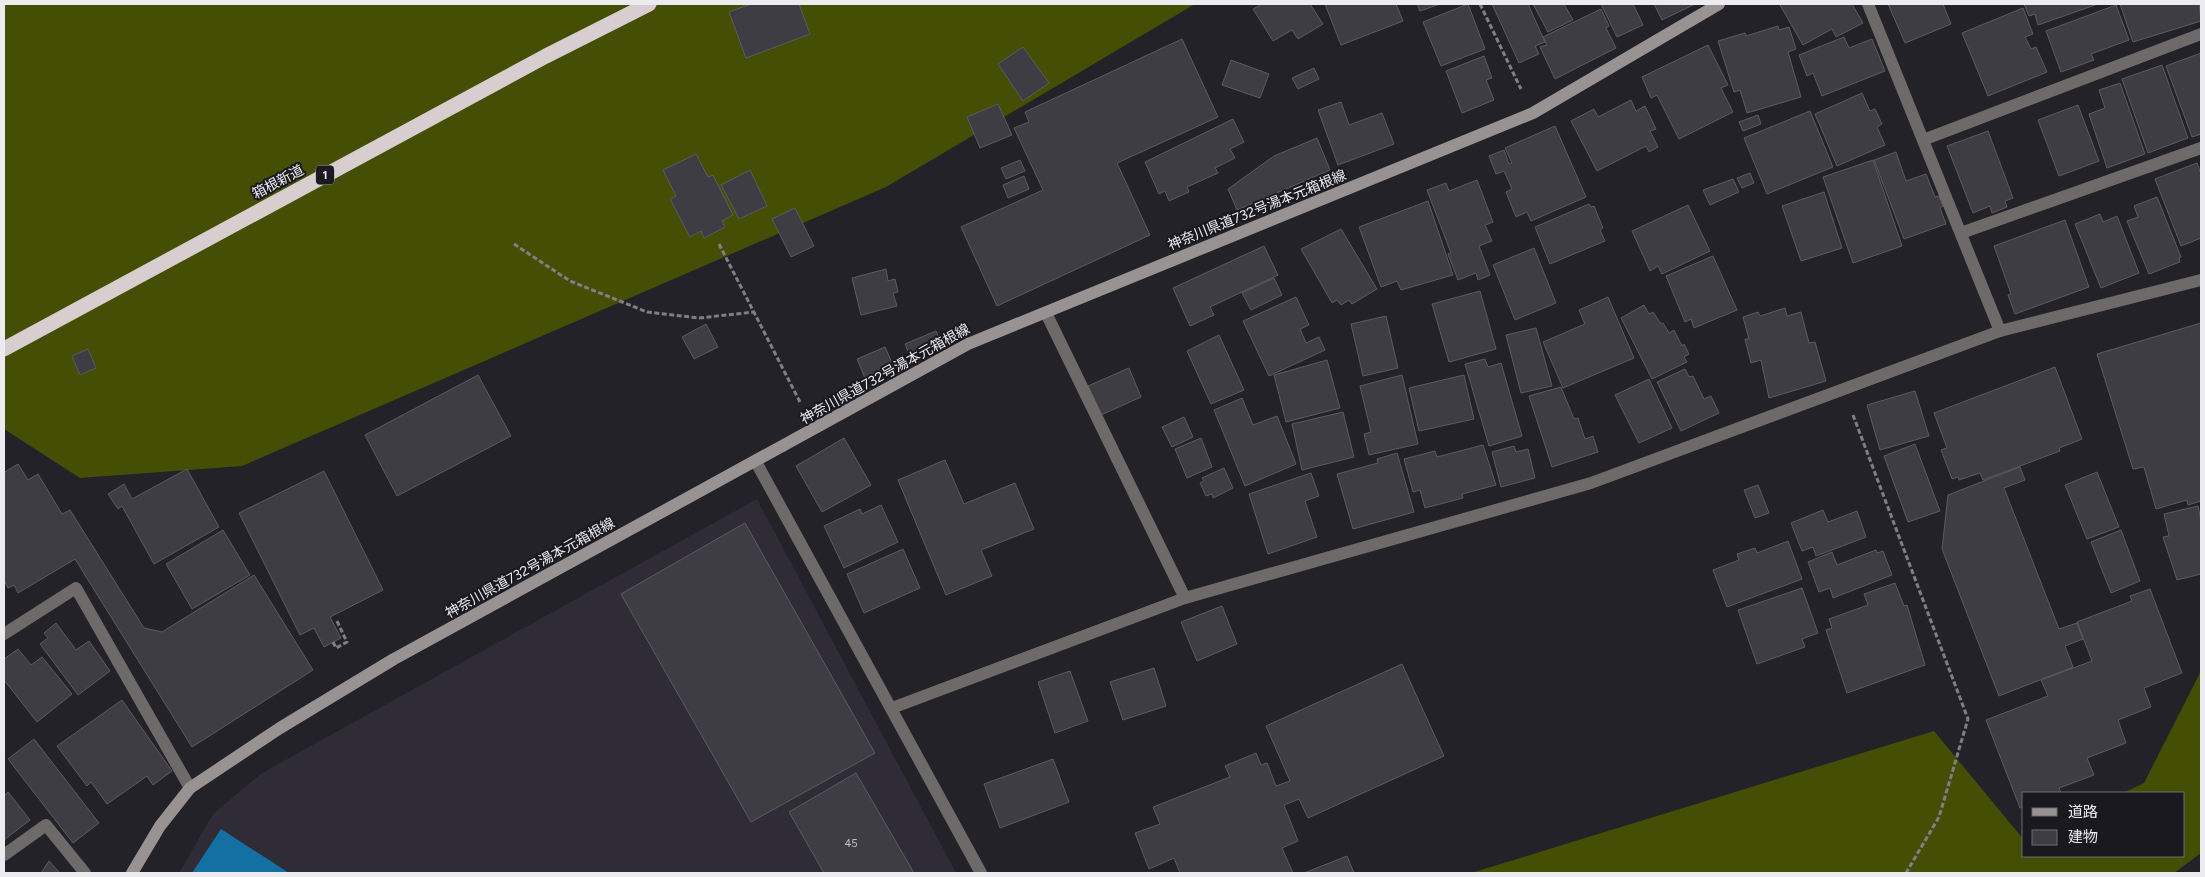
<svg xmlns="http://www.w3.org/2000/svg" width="2205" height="877" font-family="Figtree,'Noto Sans JP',sans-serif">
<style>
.built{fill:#2f2c38}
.forest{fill:#454e05}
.water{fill:#1470a3}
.building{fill:#3e3d44;stroke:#5c5b62}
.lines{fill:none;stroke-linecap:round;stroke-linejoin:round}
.path{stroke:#807f85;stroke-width:3;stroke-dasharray:5 2.5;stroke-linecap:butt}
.service{stroke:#6e6a6a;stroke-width:12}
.minor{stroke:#6e6a6a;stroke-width:12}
.secondary{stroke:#999293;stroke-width:12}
.motorway{stroke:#d8cdcf;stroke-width:15}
.labels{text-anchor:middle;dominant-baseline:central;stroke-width:4;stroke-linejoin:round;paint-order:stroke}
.number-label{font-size:11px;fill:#c0c0c4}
.shield{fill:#1a191f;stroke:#adacb1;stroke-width:1}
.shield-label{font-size:12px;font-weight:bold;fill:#ecebef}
.street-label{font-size:14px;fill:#ecebef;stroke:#1a191f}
</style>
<rect width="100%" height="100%" fill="#232229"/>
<path class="built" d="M 757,499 L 956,873 L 179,873 L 213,814 L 262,773 Z"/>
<g class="forest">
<path d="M 4,4 L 1195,4 L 886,187 L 242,466 L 80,478 L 4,429 Z"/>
<path d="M 2201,671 L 2201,853 L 2174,873 L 1471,873 L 1934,731 L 2024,840 L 2024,856 L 2184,856 L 2184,793 L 2123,793 L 2144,783 Z"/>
</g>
<path class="water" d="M 221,829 L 289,873 L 192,873 Z"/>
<g class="building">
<path d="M 751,4 L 799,4 L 810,34 L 746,58 L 729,12 Z"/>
<path d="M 1262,4 L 1310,4 L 1323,24 L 1298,39 L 1292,30 L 1273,41 L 1253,9 Z"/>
<path d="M 1325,4 L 1396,4 L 1403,21 L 1341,45 Z"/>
<path d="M 1417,4 L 1440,4 L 1420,11 Z"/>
<path d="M 1468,4 L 1485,49 L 1441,66 L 1423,22 Z"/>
<path d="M 1492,4 L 1528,4 L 1545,42 L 1535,46 L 1539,54 L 1519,63 Z"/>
<path d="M 1533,4 L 1564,4 L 1573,20 L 1548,32 Z"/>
<path d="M 1601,4 L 1633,4 L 1643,25 L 1617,37 Z"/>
<path d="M 1654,4 L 1695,4 L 1662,20 Z"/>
<path d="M 1782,4 L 1852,4 L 1863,23 L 1836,37 L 1832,29 L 1803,45 L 1780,5 Z"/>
<path d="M 1888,4 L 1943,4 L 1951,24 L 1905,43 Z"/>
<path d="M 2024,4 L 2098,4 L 2038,25 L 2035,14 L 2029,16 Z"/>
<path d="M 2120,4 L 2199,4 L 2201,21 L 2133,42 Z"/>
<path d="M 2116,5 L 2129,40 L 2091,54 L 2094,60 L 2061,72 L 2046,31 Z"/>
<path d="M 2023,8 L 2033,34 L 2025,37 L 2031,49 L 2036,47 L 2047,72 L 1988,96 L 1962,33 Z"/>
<path d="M 1601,9 L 1609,26 L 1606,28 L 1616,48 L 1555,79 L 1540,47 L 1547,45 L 1543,37 Z"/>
<path d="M 1778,26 L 1779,30 L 1789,27 L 1796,49 L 1788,52 L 1801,97 L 1747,113 L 1740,90 L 1734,92 L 1718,41 L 1745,33 L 1746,36 Z"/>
<path d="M 1844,37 L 1849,48 L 1872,39 L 1885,71 L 1822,96 L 1813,73 L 1807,76 L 1799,55 Z"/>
<path d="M 1182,39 L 1218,117 L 1117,163 L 1150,235 L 997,306 L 961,227 L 1043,190 L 1014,128 L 1029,122 L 1025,112 Z"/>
<path d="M 1708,45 L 1728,85 L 1721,88 L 1733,112 L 1679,139 L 1657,95 L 1651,98 L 1642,77 Z"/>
<path d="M 1023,47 L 1049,83 L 1023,101 L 998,64 Z"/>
<path d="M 2201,53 L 2201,134 L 2192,137 L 2166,66 Z"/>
<path d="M 1484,56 L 1492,78 L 1486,80 L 1494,100 L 1462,113 L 1446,71 Z"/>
<path d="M 1231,60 L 1269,74 L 1260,98 L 1222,85 Z"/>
<path d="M 2162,65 L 2188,138 L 2148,153 L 2122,79 Z"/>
<path d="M 1314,68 L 1319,79 L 1298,89 L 1292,78 Z"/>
<path d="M 2120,83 L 2145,154 L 2107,168 L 2089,114 L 2105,108 L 2099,90 Z"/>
<path d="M 1862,93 L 1870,111 L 1875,109 L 1882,124 L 1877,127 L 1885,145 L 1837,166 L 1815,114 Z"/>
<path d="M 1631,100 L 1636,111 L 1645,106 L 1656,129 L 1650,131 L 1658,147 L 1649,152 L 1646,146 L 1597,171 L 1571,121 L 1594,109 L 1598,117 Z"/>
<path d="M 1341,102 L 1349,125 L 1382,113 L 1394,144 L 1338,165 L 1318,110 Z"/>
<path d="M 998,104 L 1012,135 L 980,148 L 967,117 Z"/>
<path d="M 2078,105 L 2099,161 L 2059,176 L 2038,120 Z"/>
<path d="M 1810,111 L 1833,167 L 1767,194 L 1744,138 Z"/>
<path d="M 1758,115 L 1761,124 L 1743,131 L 1739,122 Z"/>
<path d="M 1233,119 L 1244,142 L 1230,149 L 1235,158 L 1215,168 L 1218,173 L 1187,187 L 1189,192 L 1169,201 L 1165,191 L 1159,194 L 1145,162 Z"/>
<path d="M 1555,126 L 1586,197 L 1531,221 L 1527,212 L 1516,217 L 1506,192 L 1512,189 L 1504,171 L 1496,174 L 1489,156 L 1504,150 L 1509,164 L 1512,163 L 1505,148 Z"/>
<path d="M 1988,131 L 2013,198 L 2005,201 L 2007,207 L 1992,213 L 1990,206 L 1973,213 L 1947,146 Z"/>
<path d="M 1317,138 L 1330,170 L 1237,210 L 1228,189 L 1274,156 Z"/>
<path d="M 1896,152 L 1906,181 L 1926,174 L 1935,197 L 1939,196 L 1943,206 L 1940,208 L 1946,224 L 1904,239 L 1874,160 Z"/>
<path d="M 696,154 L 708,177 L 713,175 L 733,215 L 722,221 L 725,227 L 704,238 L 701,231 L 690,237 L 670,199 L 676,196 L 663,170 Z"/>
<path d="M 1020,160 L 1025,171 L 1006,179 L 1001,168 Z"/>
<path d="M 1873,160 L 1902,246 L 1853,263 L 1823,177 Z"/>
<path d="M 2197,163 L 2201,174 L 2201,238 L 2181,246 L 2155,179 Z"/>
<path d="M 750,170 L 767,206 L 739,219 L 721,185 Z"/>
<path d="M 1750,173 L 1754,183 L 1742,188 L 1737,178 Z"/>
<path d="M 1024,176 L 1029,189 L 1008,198 L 1003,185 Z"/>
<path d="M 1733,179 L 1739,192 L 1710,205 L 1703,190 Z"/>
<path d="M 1477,180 L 1493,222 L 1485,225 L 1492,241 L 1479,246 L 1490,275 L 1478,280 L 1476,273 L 1458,280 L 1448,254 L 1451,253 L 1427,190 L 1446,183 L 1449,191 Z"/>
<path d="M 1824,192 L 1842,248 L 1801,261 L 1782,206 Z"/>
<path d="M 2157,197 L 2181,257 L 2179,258 L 2180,262 L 2149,274 L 2127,221 L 2138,217 L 2134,206 Z"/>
<path d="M 1428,201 L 1453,275 L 1401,290 L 1397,281 L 1381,287 L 1359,227 Z"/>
<path d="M 1589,204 L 1591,207 L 1594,206 L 1603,228 L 1600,230 L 1605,241 L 1550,264 L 1535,227 Z"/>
<path d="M 1688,205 L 1710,251 L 1662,274 L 1658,266 L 1650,271 L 1632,231 Z"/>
<path d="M 795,208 L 814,246 L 791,257 L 772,219 Z"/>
<path d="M 2100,214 L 2103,222 L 2117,216 L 2139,273 L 2101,288 L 2075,224 Z"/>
<path d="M 2065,220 L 2089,287 L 2015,314 L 2008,295 L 2011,294 L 1994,246 Z"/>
<path d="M 1341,229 L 1377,289 L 1352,304 L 1349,300 L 1341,305 L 1337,300 L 1332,303 L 1301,249 Z"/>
<path d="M 1264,246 L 1278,275 L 1210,307 L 1214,315 L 1190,326 L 1173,288 Z"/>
<path d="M 1534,248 L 1556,303 L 1515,320 L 1493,265 Z"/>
<path d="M 1713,256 L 1737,310 L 1694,328 L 1691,319 L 1685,322 L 1666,276 Z"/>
<path d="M 886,269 L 888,281 L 895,279 L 898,292 L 893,293 L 897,306 L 861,315 L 852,278 Z"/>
<path d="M 1274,278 L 1282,295 L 1251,310 L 1242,293 Z"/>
<path d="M 1480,291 L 1496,349 L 1449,362 L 1432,304 Z"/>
<path d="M 1296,297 L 1309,325 L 1300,329 L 1306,343 L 1319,337 L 1325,350 L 1269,376 L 1243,321 Z"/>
<path d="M 1608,297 L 1634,358 L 1563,388 L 1543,342 L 1585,324 L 1579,310 Z"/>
<path d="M 1644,305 L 1649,314 L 1653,312 L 1661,324 L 1663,323 L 1669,333 L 1674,330 L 1682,346 L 1684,344 L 1689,354 L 1684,357 L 1687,362 L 1652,379 L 1621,318 Z"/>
<path d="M 1785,308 L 1787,316 L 1801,312 L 1809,343 L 1815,342 L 1826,381 L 1769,398 L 1761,360 L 1751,363 L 1745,339 L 1749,339 L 1743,317 L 1758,312 L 1760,316 Z"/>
<path d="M 1386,316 L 1398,368 L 1363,376 L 1351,324 Z"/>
<path d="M 2201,323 L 2201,501 L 2188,505 L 2187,500 L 2156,509 L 2144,467 L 2133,469 L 2097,354 Z"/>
<path d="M 706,324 L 718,347 L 694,359 L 682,337 Z"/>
<path d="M 1536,328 L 1552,386 L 1521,393 L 1506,335 Z"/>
<path d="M 936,331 L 941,343 L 910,356 L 905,344 Z"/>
<path d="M 1219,335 L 1244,390 L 1211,404 L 1187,351 Z"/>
<path d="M 885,347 L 893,365 L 865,378 L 857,359 Z"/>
<path d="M 88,349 L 96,368 L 80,375 L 72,356 Z"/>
<path d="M 1485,359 L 1488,367 L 1501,363 L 1522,436 L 1489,446 L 1465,364 Z"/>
<path d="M 1327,360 L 1340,408 L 1286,422 L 1274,375 Z"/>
<path d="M 2055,367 L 2082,439 L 2059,448 L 2060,451 L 1983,480 L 1980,473 L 1959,480 L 1958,477 L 1952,479 L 1941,450 L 1947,448 L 1934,413 Z"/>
<path d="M 1129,368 L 1141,397 L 1101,415 L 1088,386 Z"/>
<path d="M 1685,369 L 1689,377 L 1693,376 L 1704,399 L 1711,396 L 1719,413 L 1681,431 L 1657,382 Z"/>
<path d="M 478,375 L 511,436 L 397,496 L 365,435 Z"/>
<path d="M 1402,375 L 1418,444 L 1369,455 L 1364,434 L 1371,432 L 1360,386 Z"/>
<path d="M 1464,375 L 1474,419 L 1419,431 L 1409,388 Z"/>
<path d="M 1649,379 L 1672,428 L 1639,443 L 1615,395 Z"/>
<path d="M 1561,387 L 1574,419 L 1578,418 L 1585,439 L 1593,436 L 1598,452 L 1552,467 L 1529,396 Z"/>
<path d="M 1915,391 L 1929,436 L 1880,450 L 1867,405 Z"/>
<path d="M 1242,398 L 1253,425 L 1277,416 L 1296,464 L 1245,486 L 1214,410 Z"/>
<path d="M 1343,412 L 1354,457 L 1302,470 L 1292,424 Z"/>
<path d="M 1184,417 L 1193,437 L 1172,447 L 1162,427 Z"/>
<path d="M 844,438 L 871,485 L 822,512 L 796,466 Z"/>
<path d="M 1201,438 L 1212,467 L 1187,478 L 1175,449 Z"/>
<path d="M 1915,444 L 1940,511 L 1908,522 L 1884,456 Z"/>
<path d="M 1483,445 L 1496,485 L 1462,494 L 1463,498 L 1425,508 L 1420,490 L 1413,492 L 1404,459 L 1435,451 L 1437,457 Z"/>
<path d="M 1514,446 L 1516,452 L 1528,449 L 1535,478 L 1501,487 L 1492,452 Z"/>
<path d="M 1397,453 L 1414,512 L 1353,529 L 1337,474 L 1378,463 L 1377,459 Z"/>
<path d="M 945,460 L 964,504 L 1015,483 L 1034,529 L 981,550 L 992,576 L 946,595 L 898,480 Z"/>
<path d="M 18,464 L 28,480 L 38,474 L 62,514 L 70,510 L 144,628 L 162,632 L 254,575 L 313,670 L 192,747 L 75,559 L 18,593 L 14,585 L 8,588 L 4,580 L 4,470 L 5,472 Z"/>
<path d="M 2020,467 L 2025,480 L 2004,488 L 2059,629 L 2077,623 L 2083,639 L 2065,646 L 2073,667 L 1999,696 L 1942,549 L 1948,495 Z"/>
<path d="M 1224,468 L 1233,488 L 1213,498 L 1212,494 L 1206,496 L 1200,483 L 1204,481 L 1202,478 Z"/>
<path d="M 187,469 L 219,527 L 154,564 L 122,506 L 118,509 L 108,494 L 124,484 L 132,499 Z"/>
<path d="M 324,471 L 383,590 L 330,617 L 341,638 L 324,647 L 314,628 L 300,635 L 239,513 Z"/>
<path d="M 2097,472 L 2119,527 L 2087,539 L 2065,485 Z"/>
<path d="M 1311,473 L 1319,496 L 1305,501 L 1317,537 L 1268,554 L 1249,494 Z"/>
<path d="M 1758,485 L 1769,513 L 1755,518 L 1744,490 Z"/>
<path d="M 881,505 L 898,542 L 844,568 L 824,526 L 860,509 L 862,514 Z"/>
<path d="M 2198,506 L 2201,521 L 2201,574 L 2177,580 L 2163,537 L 2169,536 L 2164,514 Z"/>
<path d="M 1823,510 L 1828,522 L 1857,511 L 1866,537 L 1816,556 L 1813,547 L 1802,551 L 1791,523 Z"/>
<path d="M 745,523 L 875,753 L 751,822 L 621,594 Z"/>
<path d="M 223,530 L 250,575 L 192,609 L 166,564 Z"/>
<path d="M 2121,530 L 2140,581 L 2111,593 L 2091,542 Z"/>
<path d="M 1788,541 L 1802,579 L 1727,607 L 1713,570 L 1739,560 L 1737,554 L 1755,548 L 1757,553 Z"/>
<path d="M 903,549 L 920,588 L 864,613 L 847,574 Z"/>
<path d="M 1876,550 L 1877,553 L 1883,551 L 1892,575 L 1833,598 L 1830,588 L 1819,592 L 1808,562 L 1832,552 L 1837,565 Z"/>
<path d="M 1895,583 L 1904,606 L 1907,605 L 1925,665 L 1847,693 L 1826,630 L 1832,628 L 1829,619 L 1868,605 L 1864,594 Z"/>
<path d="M 1802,588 L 1818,633 L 1802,639 L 1805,647 L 1757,664 L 1738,610 Z"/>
<path d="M 2150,589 L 2182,673 L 2144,688 L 2151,707 L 2118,720 L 2126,743 L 2087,758 L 2094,775 L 2059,788 L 2061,793 L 2024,793 L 2024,807 L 2020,808 L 1986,720 L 2048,696 L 2041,680 L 2092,661 L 2077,622 L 2132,601 L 2130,596 Z"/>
<path d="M 1222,606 L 1237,644 L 1197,661 L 1181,622 Z"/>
<path d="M 56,623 L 76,650 L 89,641 L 110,671 L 78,695 L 40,644 L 48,638 L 44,633 Z"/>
<path d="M 18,649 L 31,665 L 42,657 L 72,694 L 37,722 L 4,680 L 4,659 Z"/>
<path d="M 1402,664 L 1444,756 L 1308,818 L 1299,799 L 1284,805 L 1298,841 L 1282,848 L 1293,873 L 1180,873 L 1174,858 L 1149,869 L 1135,833 L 1160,824 L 1153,807 L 1230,777 L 1225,766 L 1256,753 L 1261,765 L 1267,763 L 1276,786 L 1290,781 L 1266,726 Z"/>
<path d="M 1154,668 L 1166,706 L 1123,720 L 1110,682 Z"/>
<path d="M 1070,671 L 1088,721 L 1055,733 L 1038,682 Z"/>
<path d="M 122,700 L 172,771 L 153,785 L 147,776 L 107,804 L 91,782 L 87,786 L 57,746 Z"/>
<path d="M 34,739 L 99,823 L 73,843 L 8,759 Z"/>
<path d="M 1053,759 L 1069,802 L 1000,828 L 984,784 Z"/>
<path d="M 856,773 L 914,873 L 824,873 L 789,812 Z"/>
<path d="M 8,792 L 30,820 L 4,840 L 4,796 Z"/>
<path d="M 1347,856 L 1354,873 L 1304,873 Z"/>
<path d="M 49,861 L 60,873 L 41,873 Z"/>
</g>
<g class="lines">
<g class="path">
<path d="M 1480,4 L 1521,89"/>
<path d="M 514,244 L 570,281 L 647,312 L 699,318 L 754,312"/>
<path d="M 719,244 L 801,404"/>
<path d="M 1853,415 L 1968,719 L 1939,817 L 1906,873"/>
<path d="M 333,642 L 336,648 L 347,642 L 336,619"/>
</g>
<g class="service">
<path d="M 1923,140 L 2201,34"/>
<path d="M 1961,233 L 2201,148"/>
<path d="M 4,634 L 76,588 L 190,788"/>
<path d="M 4,855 L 46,825 L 85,873"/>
</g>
<g class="minor">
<path d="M 1868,4 L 2000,331"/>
<path d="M 1046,313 L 1185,598"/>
<path d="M 756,462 L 981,873"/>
<path d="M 892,708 L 1185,598 L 1591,483 L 2000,331 L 2201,280"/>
</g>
<path class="secondary" d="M 132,873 L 160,826 L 190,788 L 280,728 L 394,659 L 968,344 L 1533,113 L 1719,4"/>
<path class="motorway" d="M 4,349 L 546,56 L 649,4"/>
</g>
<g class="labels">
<g class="number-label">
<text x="851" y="843">45</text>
</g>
<rect class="shield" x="316" y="165.5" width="18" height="19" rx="4"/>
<g class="shield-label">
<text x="325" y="175">1</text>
</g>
<g class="street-label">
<text transform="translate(278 182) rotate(-28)">箱根新道</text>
<text transform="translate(1257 210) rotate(-22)">神奈川県道732号湯本元箱根線</text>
<text transform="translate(885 374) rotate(-29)">神奈川県道732号湯本元箱根線</text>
<text transform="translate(530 568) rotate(-29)">神奈川県道732号湯本元箱根線</text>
</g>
</g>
<rect width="2205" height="877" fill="none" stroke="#ecebef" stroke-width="10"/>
<rect x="2022" y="792" width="162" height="65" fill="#1a191f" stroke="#6e6d72"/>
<rect x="2032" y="808" width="25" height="8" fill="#999293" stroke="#6e6d72"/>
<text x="2068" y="817" font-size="15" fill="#ecebef">道路</text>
<rect x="2032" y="830" width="25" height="15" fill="#3e3d44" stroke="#6e6d72"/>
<text x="2068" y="842" font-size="15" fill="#ecebef">建物</text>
</svg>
